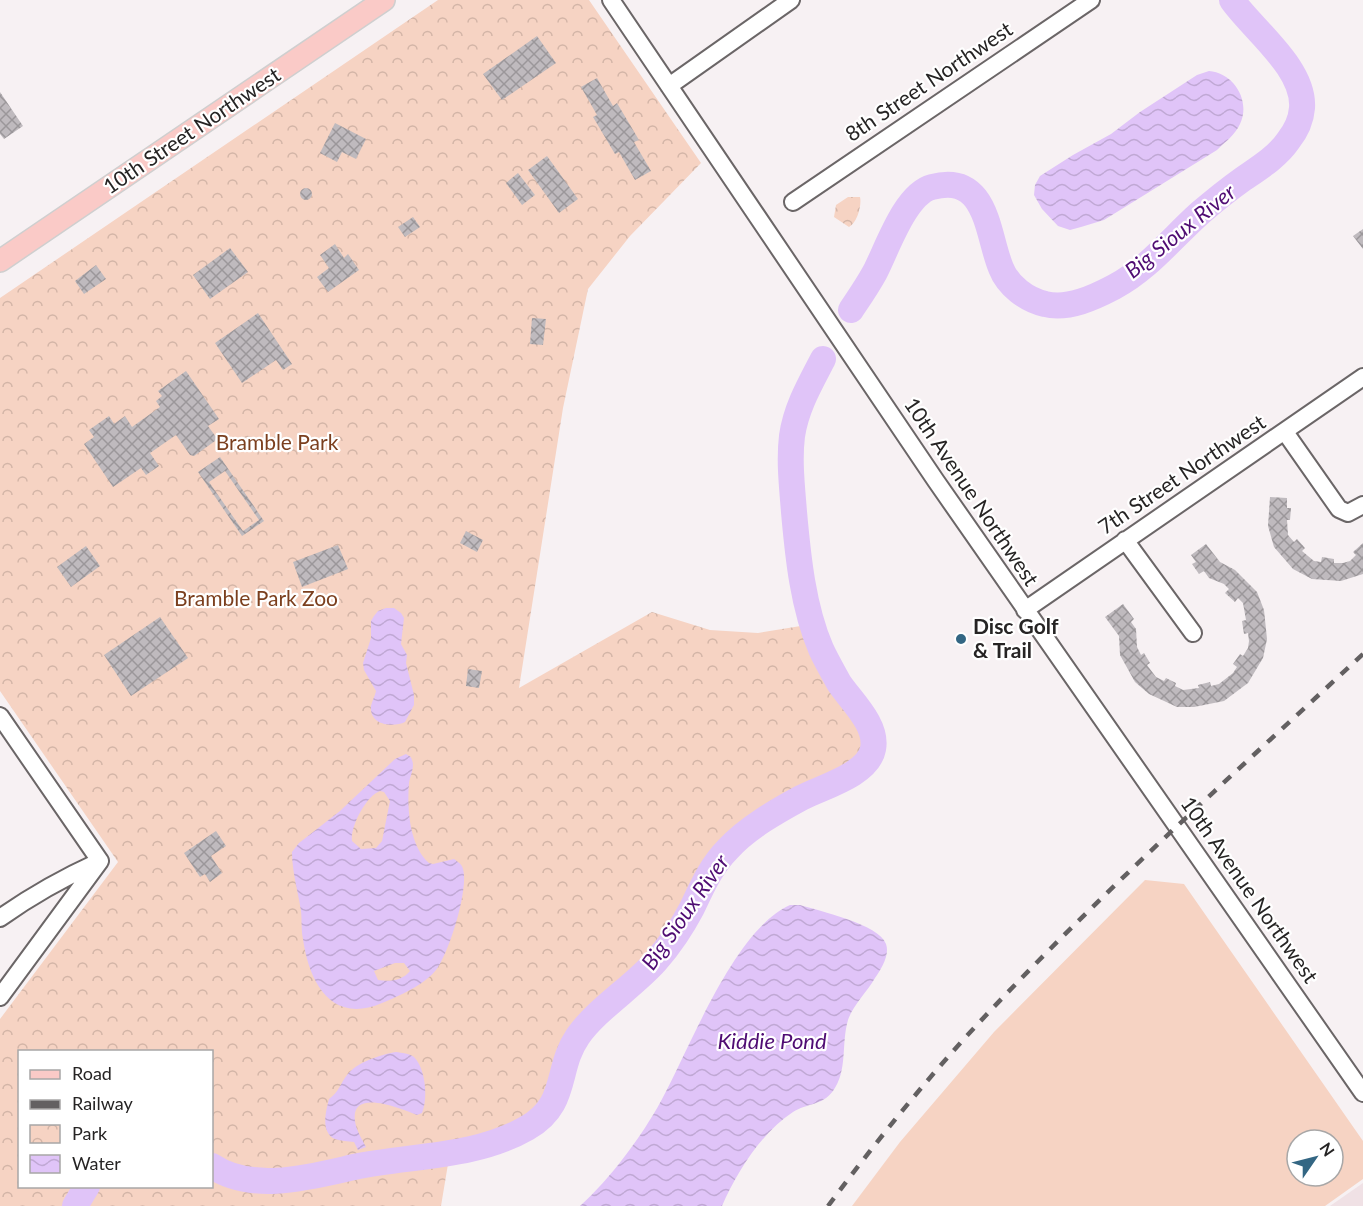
<svg xmlns="http://www.w3.org/2000/svg" width="1363" height="1206" font-family="Lato,sans-serif">
<style>
.built{fill:#f0e1e5}
.grass{fill:#f6d3c3;fill-rule:evenodd}
.park{fill:url(#park-crowns);fill-rule:evenodd}
.water{fill:url(#water-waves);fill-rule:evenodd}
.lines{fill:none;stroke-linecap:round;stroke-linejoin:round}
.river{stroke:#e0c4f8;stroke-width:26}
.building{fill:url(#building-cross-hatch);fill-rule:evenodd}
.minor-casing{stroke:#6b6667;stroke-width:20}
.major-casing{stroke:#cfcfcf;stroke-width:24}
.minor{stroke:#fff;stroke-width:16}
.major{stroke:#facac7;stroke-width:21}
.rail{stroke:#636061;stroke-width:4.5;stroke-dasharray:10 10;stroke-linecap:butt}
.poi-dot{fill:#336683;stroke:#fff;stroke-width:2}
.labels{text-anchor:middle;stroke-width:4.5;stroke-linejoin:round;paint-order:stroke}
.street-label{font-size:21px;fill:#262424;stroke:#fff}
.park-label{font-size:21px;fill:#7b3f1e;stroke:#fff}
.poi-label{font-size:21px;font-weight:bold;fill:#262424;stroke:#fff;text-anchor:start}
.water-label{font-size:22px;font-style:italic;fill:#4f0c73;stroke:#fff}
</style>
<defs>
<pattern id="park-crowns" width="20" height="18" patternUnits="userSpaceOnUse" patternTransform="scale(1.5)"><rect width="20" height="18" fill="#f6d3c3"/><path d="M2 6a3 3 0 1 1 6 0M12 15a3 3 0 1 1 6 0" fill="none" stroke="#d3b5a7"/></pattern>
<pattern id="water-waves" width="16" height="10" patternUnits="userSpaceOnUse" patternTransform="scale(1.5)"><rect width="16" height="10" fill="#e0c4f8"/><path d="M0 5q4-4 8 0t8 0" fill="none" stroke="#c0a8d4"/></pattern>
<pattern id="building-cross-hatch" width="8" height="8" patternUnits="userSpaceOnUse" patternTransform="scale(1.5)"><rect width="8" height="8" fill="#bfbabe"/><path d="M0 0l8 8M0 8l8-8" fill="none" stroke="#9b979a"/></pattern>
</defs>
<rect width="100%" height="100%" fill="#f7f1f3"/>
<path class="built" d="M1363 1183V1206H1330Z"/>
<path class="grass" d="M1145 880 1184 884 1363 1141V1179L1325 1206H852L900 1142 994 1032ZM1297 1140H1333V1176H1297Z"/>
<path class="park" d="M438 0H589L701 163 630 236 588 289 563 408 519 688 652 612 710 630 758 633 813 624C820 644 827 663 839 682 850 700 878 724 873 749 869 775 821 787 801 798 777 812 749 827 730 846 711 865 702 889 690 912 680 929 669 946 657 960 633 988 600 1007 578 1036 568 1051 566 1070 560 1087 558 1092 556 1099 553 1104 535 1135 483 1147 450 1152L441 1206H0V1019L118 862 0 691V298ZM20 1052H212V1186H20Z
M848 197H860C862 205 857 223 849 227L834 217 836 205Z"/>
<path class="water" d="M1209 71C1234 73 1251 101 1240 124 1235 135 1225 142 1217 150L1104 220 1081 227 1070 230 1058 226 1042 209 1034 195 1035 185 1040 176 1073 155 1111 134 1140 112 1197 75Z
M386 608H394L401 613 404 618 401 644 407 655 406 663 414 695V705L405 722C393 728 369 725 371 706 372 701 375 696 376 691L364 670 363 663 371 638V621L374 616 378 611Z
M406 754C409 756 411 756 412 760 415 767 410 776 409 783 407 808 409 845 429 863L433 864 454 859C458 862 462 864 463 869 469 889 449 953 436 970 424 985 399 996 382 1003 331 1025 309 982 303 939 301 930 302 920 301 911 298 891 292 872 292 852L299 843 340 811 395 759ZM380 791 384 792 390 801 382 841 376 848 361 849 352 841C350 827 366 796 380 791ZM395 963H404L410 971C402 981 389 982 378 980L374 971Z
M790 905H800C819 911 879 924 886 944 890 955 881 969 875 978 867 992 853 1005 848 1020 841 1044 848 1070 833 1091 822 1106 807 1103 793 1112 761 1133 737 1172 722 1206H580C610 1179 642 1136 661 1101 690 1048 734 930 790 905Z
M396 1052C402 1053 409 1053 414 1057 426 1069 428 1099 422 1113L417 1115C402 1109 350 1087 355 1121 356 1130 362 1139 366 1147L358 1150 354 1142C348 1141 341 1141 335 1139 320 1132 326 1111 329 1099 339 1092 340 1084 347 1075 357 1062 380 1055 396 1052Z"/>
<g class="lines">
<path class="river" d="M851 310C859 298 868 285 875 272 887 249 905 194 932 187 988 172 987 235 1001 268 1008 286 1027 300 1045 304 1068 310 1095 297 1114 287 1148 269 1172 238 1200 213 1214 201 1229 189 1243 179 1259 168 1277 157 1288 141 1296 131 1301 121 1302 108 1305 68 1253 30 1232 0
M212 1166C252 1193 310 1177 354 1167 411 1155 475 1158 527 1128 569 1104 555 1069 578 1036 597 1009 633 987 656 961 670 945 682 927 692 908 702 887 711 866 728 849 747 828 777 811 801 798 822 787 868 775 873 749 878 725 851 701 839 683 833 672 826 660 821 649 803 607 798 557 794 512 792 486 789 461 792 436 796 408 810 384 823 359
M75 1206 87 1186"/>
</g>
<path class="building" d="M537 36 556 63 502 100 483 74Z
M597 78 613 106 617 103 639 140 634 142 651 171 635 180 619 152 615 154 593 117 597 115 581 87Z
M0 92 23 126 4 139 0 134Z
M335 123 366 139 356 159 342 152 337 162 320 153Z
M547 156 578 199 559 213 528 170Z
M518 173 535 195 522 205 506 183Z
M300 194a6 6 0 1 1 12 0a6 6 0 1 1-12 0Z
M413 217 420 227 405 237 398 227Z
M1363 229V249L1353 236Z
M335 244 344 258 348 254 359 270 328 292 317 277 329 268 320 255Z
M230 248 248 272 210 299 193 275Z
M96 265 106 279 84 294 75 281Z
M258 313 292 364 283 370 276 360 242 383 215 343Z
M532 318 546 319 543 345 530 344Z
M186 371 219 419 208 426 216 437 215 441 194 456 190 455 176 435 150 453 159 466 146 475 141 468 113 487 84 444 94 437 89 430 109 416 114 424 125 416 132 427 160 407 156 401 162 396 158 391Z
M220 457 264 521 242 536 198 472ZM225 471 259 520 243 531 209 482Z
M1270 497 1287 498V508H1291L1290 520H1287L1288 535 1294 542 1297 539 1305 548 1302 551 1314 561 1321 562 1322 557 1334 559V563H1343L1350 561 1356 555 1353 552 1363 543V574L1341 581 1312 579 1293 569 1274 547 1268 526Z
M466 531 483 540 477 552 460 543Z
M1206 544 1220 562 1235 570 1257 592 1264 610 1267 639 1263 658 1248 683 1224 701 1194 707H1177L1149 694 1135 682 1120 655 1119 636 1105 617 1123 604 1134 619 1131 622 1136 629 1137 647 1141 655 1144 653 1150 663 1147 665 1156 677 1164 681 1166 678 1176 683 1175 686 1183 690 1199 688 1198 685 1210 682 1211 686 1219 684 1233 673 1237 667 1233 664 1240 654 1243 656 1248 648 1249 641 1248 633 1244 634 1242 621 1246 620 1243 603 1238 598 1235 602 1225 593 1229 589 1224 584 1209 578 1204 571 1199 574 1192 564 1196 562 1191 555Z
M338 545 348 569 302 587 293 562Z
M86 546 100 566 71 587 57 567Z
M160 617 188 658 131 696 104 655Z
M468 669 482 671 479 688 466 686Z
M216 831 226 846 211 856 222 873 210 882 205 874 200 877 184 853Z"/>
<g class="lines">
<defs>
<path id="minor" d="M611 0 936 481 1363 1093
M669 86 791 0
M793 202 1091 0
M1285 432 1339 509 1348 513 1363 505
M1125 540 1193 633
M1025 610 1363 377
M0 716 100 861
M0 918C31 896 63 878 98 862
M0 997 100 861"/>
<path id="major" d="M0 261 384 0"/>
</defs>
<use href="#minor" class="minor-casing"/>
<use href="#major" class="major-casing"/>
<use href="#minor" class="minor"/>
<use href="#major" class="major"/>
<path class="rail" d="M828 1206C878 1139 932 1072 990 1011 1108 886 1237 771 1363 654"/>
</g>
<circle class="poi-dot" cx="961" cy="639" r="6"/>
<g class="labels">
<g class="street-label">
<text transform="translate(929 82) rotate(-34)" y="7">8th Street Northwest</text>
<text transform="translate(192 131) rotate(-34)" y="7">10th Street Northwest</text>
<text transform="translate(1182 475) rotate(-34)" y="7">7th Street Northwest</text>
<text transform="translate(971 492) rotate(56)" y="7">10th Avenue Northwest</text>
<text transform="translate(1249 890) rotate(55)" y="7">10th Avenue Northwest</text>
</g>
<g class="park-label">
<text x="277" y="450">Bramble Park</text>
<text x="256" y="606">Bramble Park Zoo</text>
</g>
<g class="poi-label">
<text x="973" y="634">Disc Golf<tspan x="973" dy="24">&amp; Trail</tspan></text>
</g>
<g class="water-label">
<text transform="translate(1180 231) rotate(-39)" y="8">Big Sioux River</text>
<text transform="translate(685 912) rotate(-55)" y="8">Big Sioux River</text>
<text x="772" y="1049">Kiddie Pond</text>
</g>
</g>
<rect x="18" y="1050" width="195" height="138" fill="#ffffff" stroke="#a8a7a7" stroke-width="1.5"/>
<rect x="30" y="1070" width="30" height="9" fill="#facac7" stroke="#a8a7a7" stroke-width="1.5"/>
<text x="72" y="1080" font-size="18" fill="#262424">Road</text>
<rect x="30" y="1100" width="30" height="9" fill="#636061" stroke="#a8a7a7" stroke-width="1.5"/>
<text x="72" y="1110" font-size="18" fill="#262424">Railway</text>
<rect x="30" y="1125" width="30" height="18" fill="url(#park-crowns)" stroke="#a8a7a7" stroke-width="1.5"/>
<text x="72" y="1140" font-size="18" fill="#262424">Park</text>
<rect x="30" y="1155" width="30" height="18" fill="url(#water-waves)" stroke="#a8a7a7" stroke-width="1.5"/>
<text x="72" y="1170" font-size="18" fill="#262424">Water</text>
<g transform="translate(1315 1158) rotate(55)"><circle r="28" fill="#ffffff" stroke="#a8a7a7" stroke-width="1.5"/>
<path d="M0-4.5L10 22L0 15L-10 22Z" fill="#336683"/>
<text y="-9" font-size="16" font-weight="bold" text-anchor="middle" fill="#262424">N</text>
</g>
</svg>
